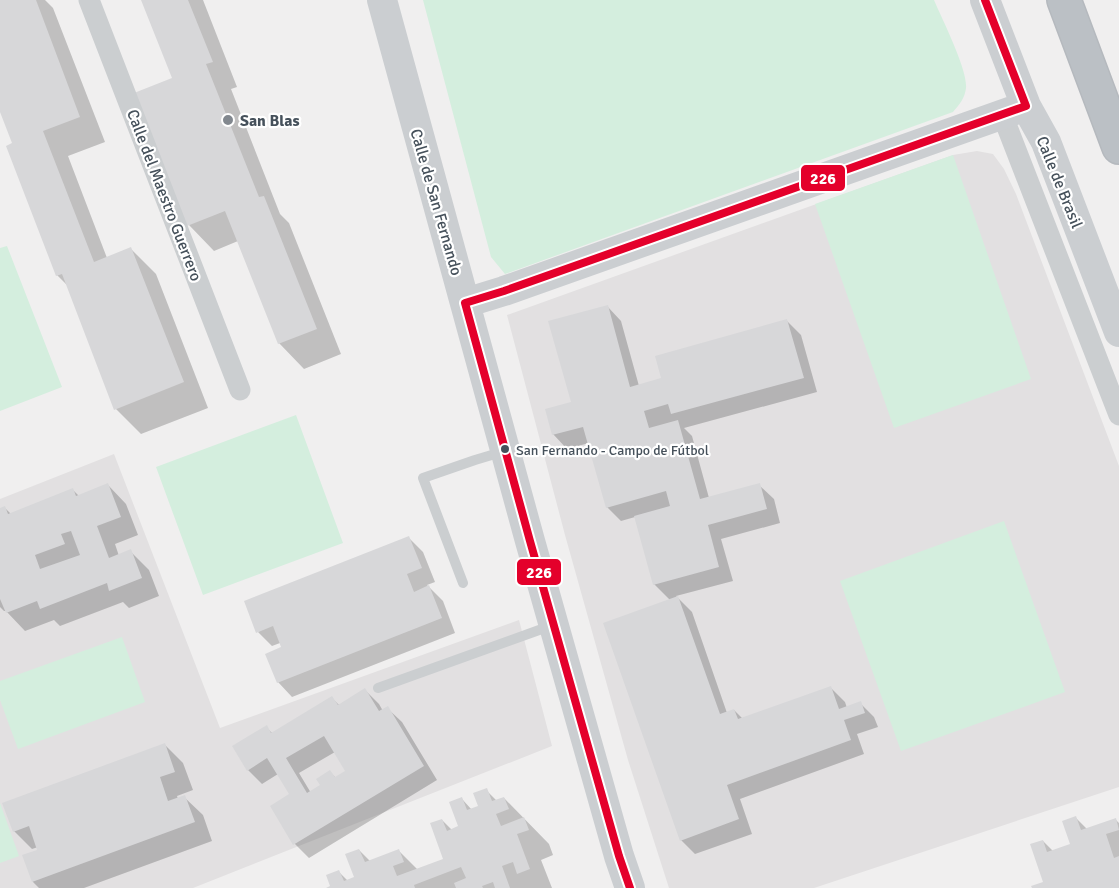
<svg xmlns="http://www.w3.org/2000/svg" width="1119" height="888" font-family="Signika,sans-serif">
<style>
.education{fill:#e2e0e1}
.green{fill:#d4eede}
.shadow{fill:#0003;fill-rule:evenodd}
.building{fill:#d7d7d9;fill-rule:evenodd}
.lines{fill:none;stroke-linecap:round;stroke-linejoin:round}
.highway-casing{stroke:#b5b9be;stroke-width:36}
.lane{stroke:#cbced0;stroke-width:10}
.street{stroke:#cbced0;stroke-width:21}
.secondary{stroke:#cbced1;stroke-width:30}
.highway{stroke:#bbc0c5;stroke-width:33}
.bus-1-casing{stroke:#fff;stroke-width:12}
.bus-1{stroke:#e4002b;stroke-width:8}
.poi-dot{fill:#82888f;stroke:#fff;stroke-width:2}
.bus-dot{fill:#46515b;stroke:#fff;stroke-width:2}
.labels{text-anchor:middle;stroke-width:4.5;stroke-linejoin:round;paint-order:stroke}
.bus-label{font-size:14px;fill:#46515b;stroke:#fff;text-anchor:start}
.poi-label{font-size:16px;font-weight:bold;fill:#46515b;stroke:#fff;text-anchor:start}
.street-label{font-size:16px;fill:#46515b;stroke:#fff}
.line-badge{stroke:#fff;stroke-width:2}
.badge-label{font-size:16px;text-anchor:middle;font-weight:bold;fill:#fff}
</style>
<rect width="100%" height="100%" fill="#f0efef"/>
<path class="education" d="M977 151 993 154 1004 169 1016 194 1119 466V787L814 888H669L628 760 565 535 507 315 953 155Z
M114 454 220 728 519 620 552 746 193 888H0V499Z"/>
<path class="green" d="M423 0H934C942 19 968 70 966 88 965 98 959 105 953 112L505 274 491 257Z
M953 155 1031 379 894 428 815 204Z
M7 246 62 387 0 411V248Z
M296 415 343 543 203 595 156 467Z
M1004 521 1065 692 901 751 840 581Z
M122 637 145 702 18 749 0 700V681Z
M0 803 19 856 0 863Z"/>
<path class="shadow" d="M0 0H45L53 8 105 142 68 156 107 258 131 249 156 274 208 408 141 434 116 409 69 287 57 275 14 144 0 107Z
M143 0H203L237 87 231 89 280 214 289 223 341 354 304 369 279 343 238 241 214 251 189 225 174 79Z
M607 306 621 321 639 386 663 379 787 321 801 335 817 392 684 428 692 436 709 498 759 485 774 499 780 523 721 539 733 581 676 596 692 612 727 713 734 710 743 719 831 688 845 702 847 708 860 703 874 717 878 727 857 734 864 754 740 799 752 834 695 854 681 840 670 600 654 584 635 517 621 521 607 507 589 443 567 449 553 434 572 403Z
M108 485 126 504 138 535 115 544 119 556 130 551 149 570 159 596 129 608 123 602 60 626 54 620 25 631 6 611H4L0 607V510L5 508 11 514 73 490 79 496Z
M409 538 423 552 435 582 427 585 443 601 455 633 292 697 278 682 283 648 280 643 272 646 258 632Z
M365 690 379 704 383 711 387 708 402 722 437 780 309 858 295 844 272 806 291 795 278 774 262 784 248 770 266 727 273 734 332 698 339 705ZM335 752 347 771 336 778 330 772 322 786 311 793 299 773Z
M165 745 183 763 193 790 177 796 178 799 184 797 203 815 212 841 84 888H39L33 882 24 856 39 850 38 847 32 849 14 831Z
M486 790 497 801 504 798 549 844 553 855 541 860 552 888H330L339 872 348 881 356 878 359 850 370 861 399 851 418 870 445 860 442 820 452 830 460 827 462 799 472 810 480 807Z
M1076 818 1087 829 1116 820 1119 823V888H1033L1045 883 1043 841 1053 851 1072 845Z"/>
<path class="building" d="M0 0H36L80 117 43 131 94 262 131 247 184 382 114 410 62 274 56 276 6 146 12 143 0 112Z
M141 0H188L213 62 206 64 259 197 264 196 317 329 278 344 225 211 187 226 134 93 172 78Z
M608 305 630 387 661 378 655 356 787 319 804 378 671 414 668 404 644 411 649 428 678 420 700 499 760 483 767 509 708 525 719 567 653 585 634 516 670 506 666 491 606 508 583 427 552 435 545 409 571 402 548 321Z
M108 483 121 517 97 526 109 558 131 549 142 578 109 591 107 583 40 609 37 601 6 613 0 599V508L5 506 8 514 73 488 76 496ZM71 531 80 555 40 569 35 555 65 544 61 534Z
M409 536 422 568 407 574 414 592 429 585 442 618 277 683 265 654 281 647 273 626 256 633 244 601Z
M678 596 720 714 734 709 738 719 831 686 839 709 861 701 865 713 844 720 851 740 727 785 739 819 680 841 603 623Z
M365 688 379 711 388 706 424 766 293 845 270 806 289 794 267 758 247 771 232 746 267 725 271 733 332 696 338 705ZM324 736 345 771 335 777 330 770 316 779 320 785 307 793 286 758Z
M165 743 175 772 160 777 168 801 185 795 195 822 32 882 22 855 37 850 29 826 13 832 2 803Z
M487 788 492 801 504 797 509 809 496 814 501 826 524 817 529 830 517 834 530 869 517 874 513 862 502 866 510 888H495L493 882 482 886 483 888H456L454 883 466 878 461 867 414 885 415 888H326L330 886 326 875 339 870 344 881 354 877 345 854 359 849 365 862 399 849 404 862 393 866 397 876 443 859 430 823 442 819 447 831 458 826 449 802 462 797 467 810 478 806 473 793Z
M1076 816 1081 830 1116 818 1119 830 1106 834 1114 858 1119 856V888H1032L1031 886 1043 882 1030 844 1043 840 1047 852 1070 844 1062 821Z"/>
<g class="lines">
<defs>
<path id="highway" d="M1064 0 1119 147"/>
</defs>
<use href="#highway" class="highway-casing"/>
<path class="lane" d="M463 583 423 478 475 460 505 451
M378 688 553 625"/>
<path class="street" d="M89 0 240 390
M1002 114 1119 415"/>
<path class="secondary" d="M382 0 530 541 619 856 630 888
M985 0 1026 106 1046 142 1119 332
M465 303 504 291 1026 106"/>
<use href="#highway" class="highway"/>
<defs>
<path id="bus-1" d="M630 888 619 856 530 541 465 303 504 291 1026 106 985 0"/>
</defs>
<use href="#bus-1" class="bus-1-casing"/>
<use href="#bus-1" class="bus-1"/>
</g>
<circle class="poi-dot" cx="228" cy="120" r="6"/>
<circle class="bus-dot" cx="505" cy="449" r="5"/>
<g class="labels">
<g class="bus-label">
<text x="516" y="455">San Fernando - Campo de Fútbol</text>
</g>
<g class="poi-label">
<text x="240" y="126">San Blas</text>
</g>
<g class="street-label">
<text transform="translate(1060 182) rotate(68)" y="6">Calle de Brasil</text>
<text transform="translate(165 195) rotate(69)" y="6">Calle del Maestro Guerrero</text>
<text transform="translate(437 202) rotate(74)" y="6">Calle de San Fernando</text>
</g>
</g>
<g class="line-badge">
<rect x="800" y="164" width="46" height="28" rx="6" fill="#e4002b"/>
<rect x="516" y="558" width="46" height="28" rx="6" fill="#e4002b"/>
</g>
<g class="badge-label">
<text x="823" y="184">226</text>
<text x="539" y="578">226</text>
</g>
</svg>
